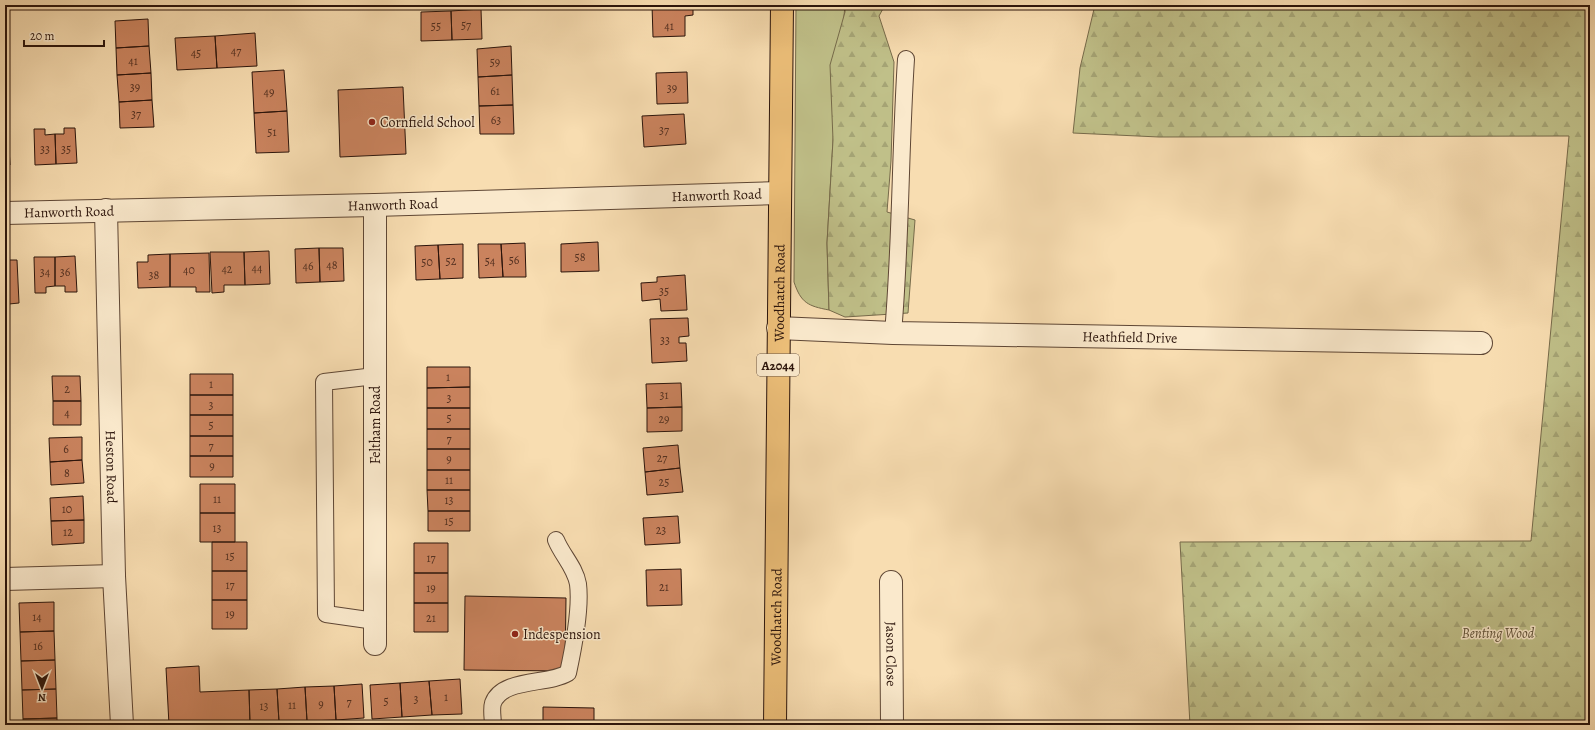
<svg xmlns="http://www.w3.org/2000/svg" width="1595" height="730" font-family="Alegreya,serif">
<style>
.green{fill:#c0c089;stroke:#766a4a}
.forest{fill:url(#forest-firs);stroke:#766a4a}
.building{fill:#ca835e;stroke:#2b140b}
.lines{fill:none;stroke-linecap:round;stroke-linejoin:round}
.lane-casing{stroke:#5e4634;stroke-width:18}
.street-casing{stroke:#5e4634;stroke-width:24}
.primary-casing{stroke:#2b140b;stroke-width:24}
.lane{stroke:#fae9cc;stroke-width:16}
.street{stroke:#fae9cc;stroke-width:22}
.primary{stroke:#ecbe78;stroke-width:22}
.poi-dot{fill:#8f2418;stroke:#fae9cc;stroke-width:1.5}
.labels{text-anchor:middle;stroke-width:3;stroke-linejoin:round;paint-order:stroke}
.number-label{font-size:12px;fill:#533020}
.shield{fill:#fae9cc;stroke:#695445;stroke-width:1}
.shield-label{font-size:13px;font-weight:bold;fill:#2b140b}
.poi-label{font-size:14px;fill:#2b140b;stroke:#fae9cc;text-anchor:start}
.street-label{font-size:14px;fill:#2b140b;stroke:#fae9cc}
.park-label{font-size:14px;font-style:italic;fill:#5f5037;stroke:#fae9cc}
</style>
<defs>
<pattern id="forest-firs" width="22" height="20" patternUnits="userSpaceOnUse"><rect width="22" height="20" fill="#c0c089"/><path d="M5 1l3.5 6h-7zM16 11l3.5 6h-7z" fill="#a5a475"/></pattern>
</defs>
<rect width="100%" height="100%" fill="#f8ddb1"/>
<filter id="stains"><feTurbulence type="fractalNoise" baseFrequency=".005" numOctaves="4"/><feColorMatrix values="0 0 0 0 .2 0 0 0 0 .09 0 0 0 0 .02 0 0 0 .5 -.17"/></filter>
<radialGradient id="worn" r=".72"><stop offset=".6" stop-color="#630" stop-opacity="0"/><stop offset="1" stop-color="#630" stop-opacity=".3"/></radialGradient>
<path class="green" d="M796 5H845L833 140 827 243 829 310C808 306 801 303 794 282Z"/>
<path class="forest" d="M845 5H885L879 16 894 62 891 161 887 212 915 220 908 313 845 317 829 310 827 243 833 140 830 65 845 12Z
M1095 5H1590V725H1190L1180 542 1531 541 1569 136 1159 137 1073 133 1080 68Z"/>
<path class="building" d="M652 5H693V15L685 16V36L653 37Z
M481 9 482 39 452 40 451 11Z
M451 11 452 40 421 41V12Z
M148 19 149 46 116 48 115 21Z
M255 33 257 66 217 68 215 36Z
M215 36 217 68 177 70 175 38Z
M149 46 151 73 117 75 116 48Z
M511 46 512 75 478 77 477 49Z
M284 70 287 111 254 113 252 72Z
M687 72 688 103 657 104 656 73Z
M151 73 152 100 119 102 117 75Z
M512 75 513 105 479 106 478 77Z
M403 87 406 154 340 157 338 90Z
M152 100 154 127 120 128 119 102Z
M513 105 514 134H480L479 106Z
M287 111 289 152 256 153 254 113Z
M684 114 686 144 644 147 642 116Z
M64 128H75L77 163 56 164 55 134H64Z
M34 129H45V135L55 134 56 164 35 165Z
M5 130H8L10 165 5 166Z
M598 242 599 271 561 272V244Z
M525 243 526 277H503L501 244Z
M463 244V278L440 279 438 245Z
M478 244H501L503 277 479 278Z
M438 245 440 279 416 280 415 246Z
M319 248 320 282 296 283 295 249Z
M319 248H343L344 281 320 282Z
M269 251 270 284 245 285 244 252Z
M210 252H244L245 285H224V292L212 293Z
M209 253 210 292H196V287H170V254Z
M170 254V287L138 288 137 262H148V255Z
M75 256 77 292H65V286H55V257Z
M34 257H55V286L46 287V293H35Z
M5 260H17L19 303 9 304 8 301 5 302Z
M685 275 687 310 661 311 660 299 642 301 641 283 657 282V277Z
M688 318 689 336 679 337V343H686L687 361 652 363 650 319Z
M427 367H470V387L427 388Z
M190 374H233V395H190Z
M52 376H80L81 401H53Z
M681 383 682 407 647 408 646 384Z
M470 387V408H427V388Z
M190 395H233V415H190Z
M53 401H81V425H53Z
M682 407V431L647 432V408Z
M427 408H470V429H427Z
M190 415H233V436H190Z
M427 429H470V449H427Z
M190 436H233V456H190Z
M82 437V460L50 462 49 438Z
M678 445 680 468 645 472 643 448Z
M427 449H470V470H427Z
M190 456H233V477H190Z
M82 460 84 483 51 485 50 462Z
M680 468 683 492 647 495 645 472Z
M427 470H470V490H427Z
M200 484H235V513H200Z
M427 490H470V511H428Z
M83 496 84 520 51 521 50 498Z
M428 511H470V531H428Z
M200 513H235V542H200Z
M678 516 680 543 645 545 643 518Z
M84 520V543L52 545 51 521Z
M212 542H247V571H212Z
M414 543H448V573H414Z
M681 569 682 605 647 606 646 570Z
M212 571H247V600H212Z
M414 573H448V603H414Z
M465 596 566 598 565 671 464 670Z
M212 600H247V629H212Z
M54 602V631L20 632 19 603Z
M414 603H448V632H414Z
M54 631 55 660 21 661 20 632Z
M55 660 56 689 22 690 21 661Z
M199 666 200 692 249 690 250 724 169 725 166 668Z
M460 679 462 714 432 715 429 681Z
M429 681 432 715 402 717 400 683Z
M400 683 402 717 372 719 370 685Z
M362 684 364 718 336 720 334 686Z
M334 686 336 720 307 721 305 687Z
M305 687 307 721 279 722 277 689Z
M56 689 57 718 23 719 22 690Z
M277 689 279 722 250 724 249 690Z
M543 707 594 708V725H543Z
M57 718V725H23V719Z"/>
<g class="lines">
<defs>
<path id="lane" d="M893 333C901 242 900 151 906 59
M375 376 324 382 326 614 375 621
M493 725C493 719 491 709 493 703 502 678 548 685 568 673 573 650 581 608 578 584 575 567 562 555 556 540"/>
<g id="street">
<path d="M375 205V644"/>
<path id="s1" d="M106 210 114 576 122 725"/>
<path id="s2" d="M5 213 375 205 780 193"/>
<path id="s3" d="M778 328 893 333 1481 343"/>
<path d="M5 579 114 576"/>
<path id="s4" d="M891 582 892 725"/>
</g>
<g id="primary">
<path id="s5" d="M775 725 782 5"/>
</g>
</defs>
<use href="#lane" class="lane-casing"/>
<use href="#street" class="street-casing"/>
<use href="#primary" class="primary-casing"/>
<use href="#lane" class="lane"/>
<use href="#street" class="street"/>
<use href="#primary" class="primary"/>
</g>
<g class="poi-dot">
<circle cx="372" cy="122" r="4"/>
<circle cx="515" cy="634" r="4"/>
</g>
<g class="labels">
<g class="number-label">
<text x="466" y="29">57</text>
<text x="436" y="30">55</text>
<text x="669" y="30">41</text>
<text x="236" y="55">47</text>
<text x="196" y="57">45</text>
<text x="133" y="65">41</text>
<text x="495" y="66">59</text>
<text x="135" y="91">39</text>
<text x="672" y="92">39</text>
<text x="495" y="95">61</text>
<text x="269" y="96">49</text>
<text x="136" y="118">37</text>
<text x="496" y="124">63</text>
<text x="664" y="134">37</text>
<text x="272" y="136">51</text>
<text x="45" y="153">33</text>
<text x="66" y="153">35</text>
<text x="580" y="261">58</text>
<text x="514" y="264">56</text>
<text x="451" y="265">52</text>
<text x="490" y="265">54</text>
<text x="427" y="266">50</text>
<text x="332" y="269">48</text>
<text x="308" y="270">46</text>
<text x="257" y="272">44</text>
<text x="227" y="273">42</text>
<text x="189" y="274">40</text>
<text x="45" y="276">34</text>
<text x="65" y="276">36</text>
<text x="154" y="279">38</text>
<text x="664" y="295">35</text>
<text x="665" y="344">33</text>
<text x="448" y="381">1</text>
<text x="211" y="388">1</text>
<text x="67" y="393">2</text>
<text x="664" y="399">31</text>
<text x="449" y="402">3</text>
<text x="211" y="409">3</text>
<text x="67" y="417">4</text>
<text x="449" y="422">5</text>
<text x="664" y="423">29</text>
<text x="211" y="429">5</text>
<text x="449" y="443">7</text>
<text x="211" y="450">7</text>
<text x="66" y="453">6</text>
<text x="662" y="462">27</text>
<text x="449" y="463">9</text>
<text x="212" y="470">9</text>
<text x="67" y="477">8</text>
<text x="449" y="484">11</text>
<text x="664" y="486">25</text>
<text x="217" y="503">11</text>
<text x="449" y="504">13</text>
<text x="67" y="513">10</text>
<text x="449" y="525">15</text>
<text x="217" y="532">13</text>
<text x="661" y="534">23</text>
<text x="68" y="536">12</text>
<text x="230" y="560">15</text>
<text x="431" y="562">17</text>
<text x="230" y="589">17</text>
<text x="664" y="591">21</text>
<text x="431" y="592">19</text>
<text x="230" y="618">19</text>
<text x="37" y="621">14</text>
<text x="431" y="622">21</text>
<text x="38" y="650">16</text>
<text x="446" y="701">1</text>
<text x="416" y="703">3</text>
<text x="386" y="705">5</text>
<text x="349" y="706">7</text>
<text x="321" y="708">9</text>
<text x="292" y="709">11</text>
<text x="264" y="710">13</text>
</g>
<rect class="shield" x="757" y="354" width="42" height="22" rx="3"/>
<g class="shield-label">
<text x="778" y="370">A2044</text>
</g>
<g class="poi-label">
<text x="380" y="127">Cornfield School</text>
<text x="523" y="639">Indespension</text>
</g>
<g class="street-label">
<text dy="5" stroke="none"><textPath href="#s2" startOffset="712">Hanworth Road</textPath></text>
<text dy="5" stroke="none"><textPath href="#s2" startOffset="388">Hanworth Road</textPath></text>
<text dy="5" stroke="none"><textPath href="#s2" startOffset="64">Hanworth Road</textPath></text>
<text dy="5" stroke="none"><textPath href="#s5" startOffset="432">Woodhatch Road</textPath></text>
<text dy="5" stroke="none"><textPath href="#s3" startOffset="352">Heathfield Drive</textPath></text>
<text transform="translate(375 425) rotate(-90)" y="5">Feltham Road</text>
<text dy="5" stroke="none"><textPath href="#s1" startOffset="257">Heston Road</textPath></text>
<text dy="5" stroke="none"><textPath href="#s5" startOffset="108">Woodhatch Road</textPath></text>
<text dy="5" stroke="none"><textPath href="#s4" startOffset="72">Jason Close</textPath></text>
</g>
<g class="park-label">
<text x="1498" y="638">Benting Wood</text>
</g>
</g>
<rect width="1595" height="730" fill="none" stroke="#f8ddb1" stroke-width="20"/>
<rect x="6" y="6" width="1583" height="718" fill="none" stroke="#2b140b" stroke-width="2"/>
<rect x="10" y="10" width="1575" height="710" fill="none" stroke="#2b140b"/>
<g transform="translate(42 688) rotate(180)" stroke="#fae9cc" stroke-width="3" paint-order="stroke">
<path d="M0-3L7 15L0 10L-7 15Z" fill="#2b140b"/>
<text y="-6" font-size="11" font-weight="bold" text-anchor="middle" fill="#2b140b">N</text>
</g>
<path d="M24 40v6h80v-6" fill="none" stroke="#2b140b" stroke-width="2"/>
<text x="30" y="40" font-size="12" fill="#2b140b" stroke="#fae9cc" stroke-width="3" paint-order="stroke">20 m</text>
<rect width="100%" height="100%" filter="url(#stains)"/>
<rect width="100%" height="100%" fill="url(#worn)"/>
</svg>
